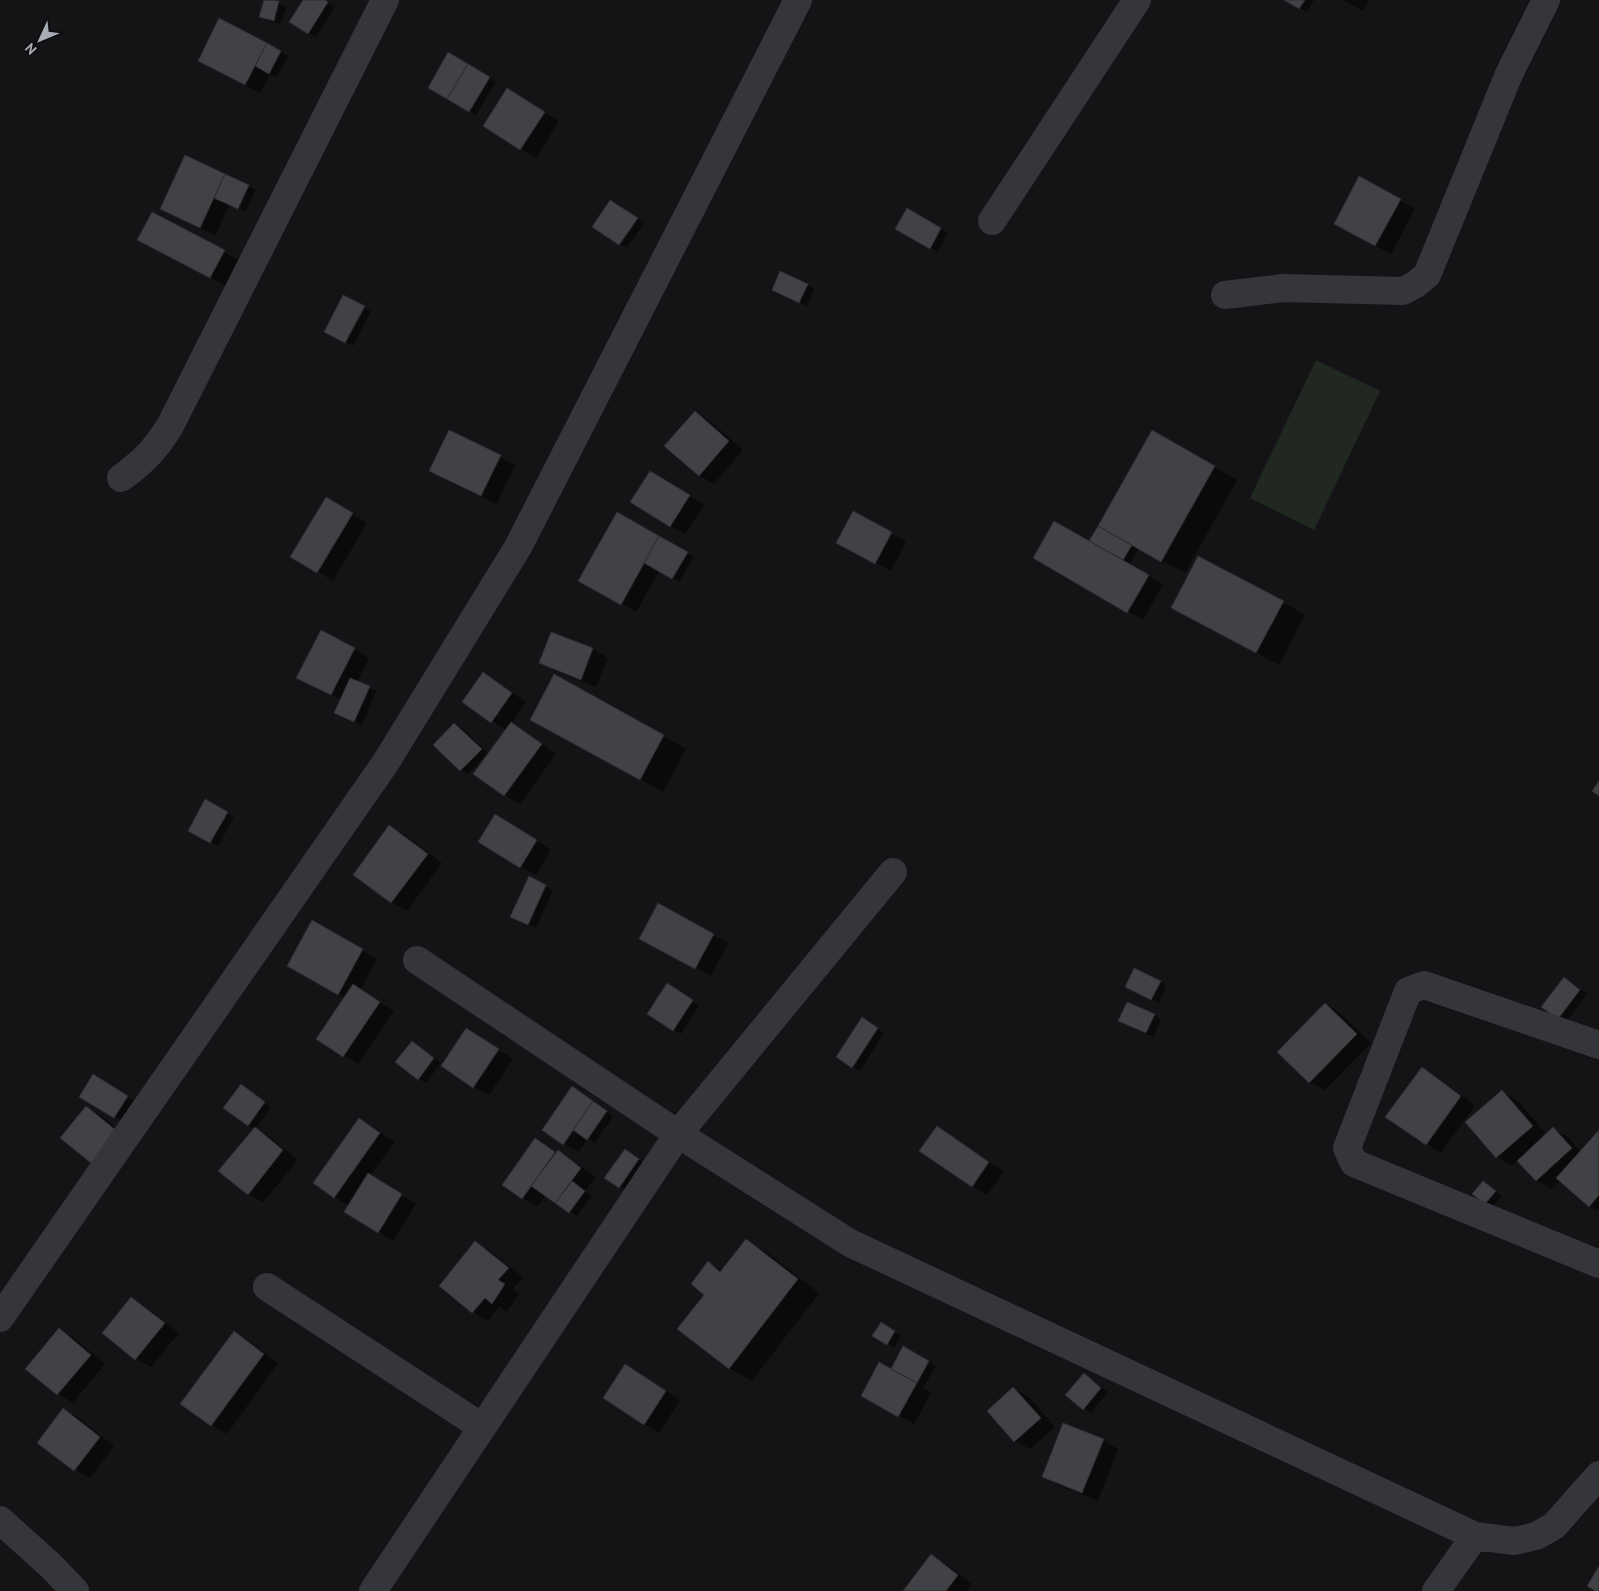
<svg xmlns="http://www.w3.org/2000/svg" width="1599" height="1591" font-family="'PT Sans',sans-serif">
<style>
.garden{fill:#212821}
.shadow{fill:#0007}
.building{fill:#414246;stroke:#2e2e32}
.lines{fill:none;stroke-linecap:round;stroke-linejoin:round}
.minor{stroke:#35363b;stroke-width:28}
</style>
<rect width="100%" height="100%" fill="#141416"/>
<path class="garden" d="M1316 360 1380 391 1314 530 1250 498Z"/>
<path class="shadow" d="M266 0 279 3 286 7 281 24 268 21 261 17Z
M304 0H323L335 7 316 37 291 22Z
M1286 0H1314L1307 12Z
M1343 0H1369L1363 11Z
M220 20 288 56 277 77 270 74 260 93 214 69Z
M448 54 496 82 476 115 429 87Z
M523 98 559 121 536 158 485 125Z
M185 156 256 190 245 212 230 204 215 236 161 208Z
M1400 200 1415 209 1391 254 1350 232Z
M618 205 644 223 627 248 593 227Z
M907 210 948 233 937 252 897 229Z
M152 214 239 260 226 286 154 248Z
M807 285 814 289 807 306 780 294Z
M344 296 371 311 353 346 332 335Z
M695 412 710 421 743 450 714 484 699 475Z
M449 431 515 465 497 504 445 479Z
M1152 432 1237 480 1185 573 1139 548 1129 565 1163 584 1143 620 1034 558 1090 543Z
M666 481 704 505 685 534 670 526Z
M326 499 367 523 333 581 292 556Z
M891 533 906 542 891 571 853 551Z
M659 537 694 557 679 582 659 571 636 612 580 580Z
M1283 602 1305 615 1279 665 1195 620Z
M551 633 593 649 608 658 596 687 556 671 541 663Z
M354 649 369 658 357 682 376 691 362 725 343 717 341 700 313 686Z
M483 674 526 702 512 723 526 732 556 754 520 804 505 795 475 773 488 755 487 754 468 774 461 770 454 724 462 728 489 754 506 730 464 702Z
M555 676 686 749 663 792 554 732Z
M206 801 234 817 218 846 190 830Z
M510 824 551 850 536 875 521 867Z
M390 827 405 835 442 863 407 911 392 902 355 875Z
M529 878 553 890 536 928 518 920Z
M312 922 377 959 360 990 394 1011 358 1064 344 1056 345 998 288 966Z
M713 935 728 943 711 976 655 947Z
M1564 978 1587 994 1566 1022 1543 1006Z
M1160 982 1167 986 1159 1003 1134 991Z
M675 989 699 1006 681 1034 649 1014Z
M1326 1004 1340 1013 1371 1043 1325 1090 1310 1082Z
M1154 1015 1161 1019 1154 1037 1120 1021Z
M869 1023 884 1033 860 1071 853 1067Z
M467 1029 513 1059 489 1095 474 1087Z
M412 1042 441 1063 426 1083 419 1079Z
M1422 1069 1437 1077 1475 1105 1441 1153 1426 1144Z
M94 1076 135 1101 122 1121 81 1096Z
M572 1088 587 1096 613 1116 595 1143 588 1139 578 1152 564 1144Z
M248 1090 271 1107 255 1129 270 1137 298 1160 263 1202 248 1194 255 1129 248 1125Z
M1502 1091 1517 1100 1547 1135 1553 1129 1568 1137 1581 1152 1599 1132V1211L1589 1206 1561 1180 1551 1189 1536 1180 1518 1160 1512 1166 1497 1157 1467 1122Z
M86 1107 101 1116 132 1140 107 1171Z
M359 1119 395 1142 370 1176 416 1204 393 1241 378 1232 350 1206 334 1197Z
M937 1128 1004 1171 987 1195 972 1186Z
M535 1140 557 1153 558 1152 573 1161 596 1177 585 1191 592 1196 577 1216 546 1195 537 1207 523 1198Z
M632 1155 646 1164 627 1191 606 1177Z
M1490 1187 1502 1196 1493 1207 1486 1203Z
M746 1241 769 1254 819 1293 752 1381 729 1368 705 1295 708 1262 723 1271Z
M475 1243 490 1251 523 1277 513 1289 519 1294 507 1312 499 1307 488 1321 473 1312 440 1286Z
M132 1298 146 1307 179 1333 151 1367 136 1359Z
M881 1324 901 1336 894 1348 874 1335Z
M59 1330 74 1338 105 1364 73 1403 58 1394 27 1369Z
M234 1333 249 1341 278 1363 227 1434 212 1425 182 1404Z
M903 1348 936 1366 923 1388 931 1393 914 1424 863 1395 897 1374Z
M626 1365 680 1400 659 1433 644 1424Z
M1084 1375 1108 1392 1091 1413 1067 1395Z
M1014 1389 1029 1397 1055 1427 1030 1449 1015 1441Z
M64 1410 79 1418 114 1446 90 1478 75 1470 39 1442Z
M1103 1440 1118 1449 1098 1501 1058 1485 1043 1477Z
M931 1556 946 1564 972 1584 967 1591H904Z"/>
<path class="building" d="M264 0 279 1 274 21 259 17Z
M303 0H325L328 2 308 34 289 22Z
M1284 0H1305L1299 9Z
M219 18 267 43 245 85 198 61Z
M267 43 281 51 269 74 255 66Z
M448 52 468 64 447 99 428 88Z
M468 64 490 77 469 112 447 99Z
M507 88 545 112 520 150 483 126Z
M185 155 225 174 200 228 160 209Z
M225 174 249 185 238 209 214 198Z
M1359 176 1401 199 1375 246 1334 224Z
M610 200 638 218 619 245 592 227Z
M907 208 941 228 930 249 895 229Z
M152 212 225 250 210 278 137 240Z
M780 271 808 284 799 303 772 290Z
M343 295 365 306 345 343 324 332Z
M695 411 729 441 699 476 664 446Z
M449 430 501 455 481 496 429 471Z
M1152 430 1215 466 1161 562 1098 526Z
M650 471 690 495 670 527 630 502Z
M326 497 353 513 317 573 290 557Z
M853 511 892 532 875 564 836 543Z
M617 512 659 536 621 605 578 581Z
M1054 521 1149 575 1127 613 1033 558Z
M1098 526 1132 545 1123 560 1089 541Z
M659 536 688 552 672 579 644 563Z
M1198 556 1284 601 1256 653 1171 608Z
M321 630 355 648 331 695 296 678Z
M551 632 593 648 581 680 539 663Z
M483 672 512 693 491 723 462 702Z
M554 674 664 735 640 780 530 720Z
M350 678 370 686 354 722 334 713Z
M511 722 542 744 504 796 473 774Z
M454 723 482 749 460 771 433 745Z
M1599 781V796L1592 791Z
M205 799 228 812 210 843 188 831Z
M495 814 537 840 520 868 478 842Z
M389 825 428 854 391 903 353 875Z
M529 876 546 885 528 925 510 917Z
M658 903 714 934 695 969 639 939Z
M312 920 363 949 338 995 287 966Z
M1134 968 1161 981 1151 1000 1125 987Z
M1564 977 1580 990 1558 1019 1541 1007Z
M667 983 693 1000 673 1031 647 1014Z
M353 984 380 1002 343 1057 316 1039Z
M1127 1002 1155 1014 1146 1033 1118 1021Z
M1325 1003 1357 1034 1309 1083 1277 1052Z
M862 1017 878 1028 852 1068 836 1057Z
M466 1028 499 1049 473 1088 441 1066Z
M412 1041 434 1058 418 1080 395 1062Z
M1422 1067 1461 1096 1426 1145 1385 1117Z
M93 1074 128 1096 114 1118 79 1097Z
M241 1084 265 1102 248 1126 223 1108Z
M572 1086 593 1101 563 1145 542 1130Z
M1502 1090 1533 1126 1496 1158 1465 1122Z
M593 1101 607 1111 587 1140 573 1130Z
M86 1106 117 1131 91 1163 60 1138Z
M359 1118 380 1133 334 1198 313 1183Z
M937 1126 989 1162 972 1187 919 1151Z
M255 1127 283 1150 248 1195 218 1171Z
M1553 1127 1572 1148 1536 1181 1517 1161Z
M1599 1130V1195L1589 1207 1556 1178Z
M535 1138 555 1152 522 1199 502 1185Z
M625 1149 639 1159 619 1188 604 1178Z
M558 1150 581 1168 555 1203 531 1186Z
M368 1173 402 1194 378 1233 344 1212Z
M572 1181 585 1191 569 1213 555 1203Z
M1483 1181 1496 1191 1485 1204 1472 1194Z
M746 1239 798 1279 729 1369 677 1329 704 1295 691 1284 708 1261 720 1272Z
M475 1241 509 1268 498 1280 505 1284 492 1304 485 1298 472 1313 439 1286Z
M131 1297 165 1323 135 1360 102 1333Z
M881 1322 895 1331 887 1345 872 1336Z
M59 1328 91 1355 57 1395 25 1369Z
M234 1331 264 1354 211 1426 180 1404Z
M903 1346 929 1361 917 1383 891 1369Z
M879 1362 917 1383 898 1417 861 1396Z
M625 1364 666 1391 644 1425 603 1398Z
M1084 1373 1101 1388 1083 1410 1065 1395Z
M1013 1387 1041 1418 1014 1442 987 1411Z
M63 1408 100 1437 74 1471 37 1443Z
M1063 1423 1104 1439 1082 1493 1042 1477Z
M931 1554 958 1575 946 1591H903Z
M1599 1566V1591H1595L1587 1586Z"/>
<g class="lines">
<path class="minor" d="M992 221 1137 0
M1225 295 1283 288 1403 291 1416 284 1427 275 1509 74 1546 0
M121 478C143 462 155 450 170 426L385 0
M417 960 678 1134 850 1243 1475 1536 1515 1541 1536 1536 1554 1526 1599 1475
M1599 1045 1424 985 1408 991 1347 1148 1354 1163 1599 1264
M267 1287 482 1427
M0 1318 386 762 518 547 798 0
M0 1520 51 1566 75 1591
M373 1591 678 1134 893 872
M1436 1591 1475 1536"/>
</g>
<g transform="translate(40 40) rotate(226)" stroke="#0f0f11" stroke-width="4" paint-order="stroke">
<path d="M0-4L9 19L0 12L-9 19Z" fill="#a7acb5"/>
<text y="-8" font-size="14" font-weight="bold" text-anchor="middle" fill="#a7acb5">N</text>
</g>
</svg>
